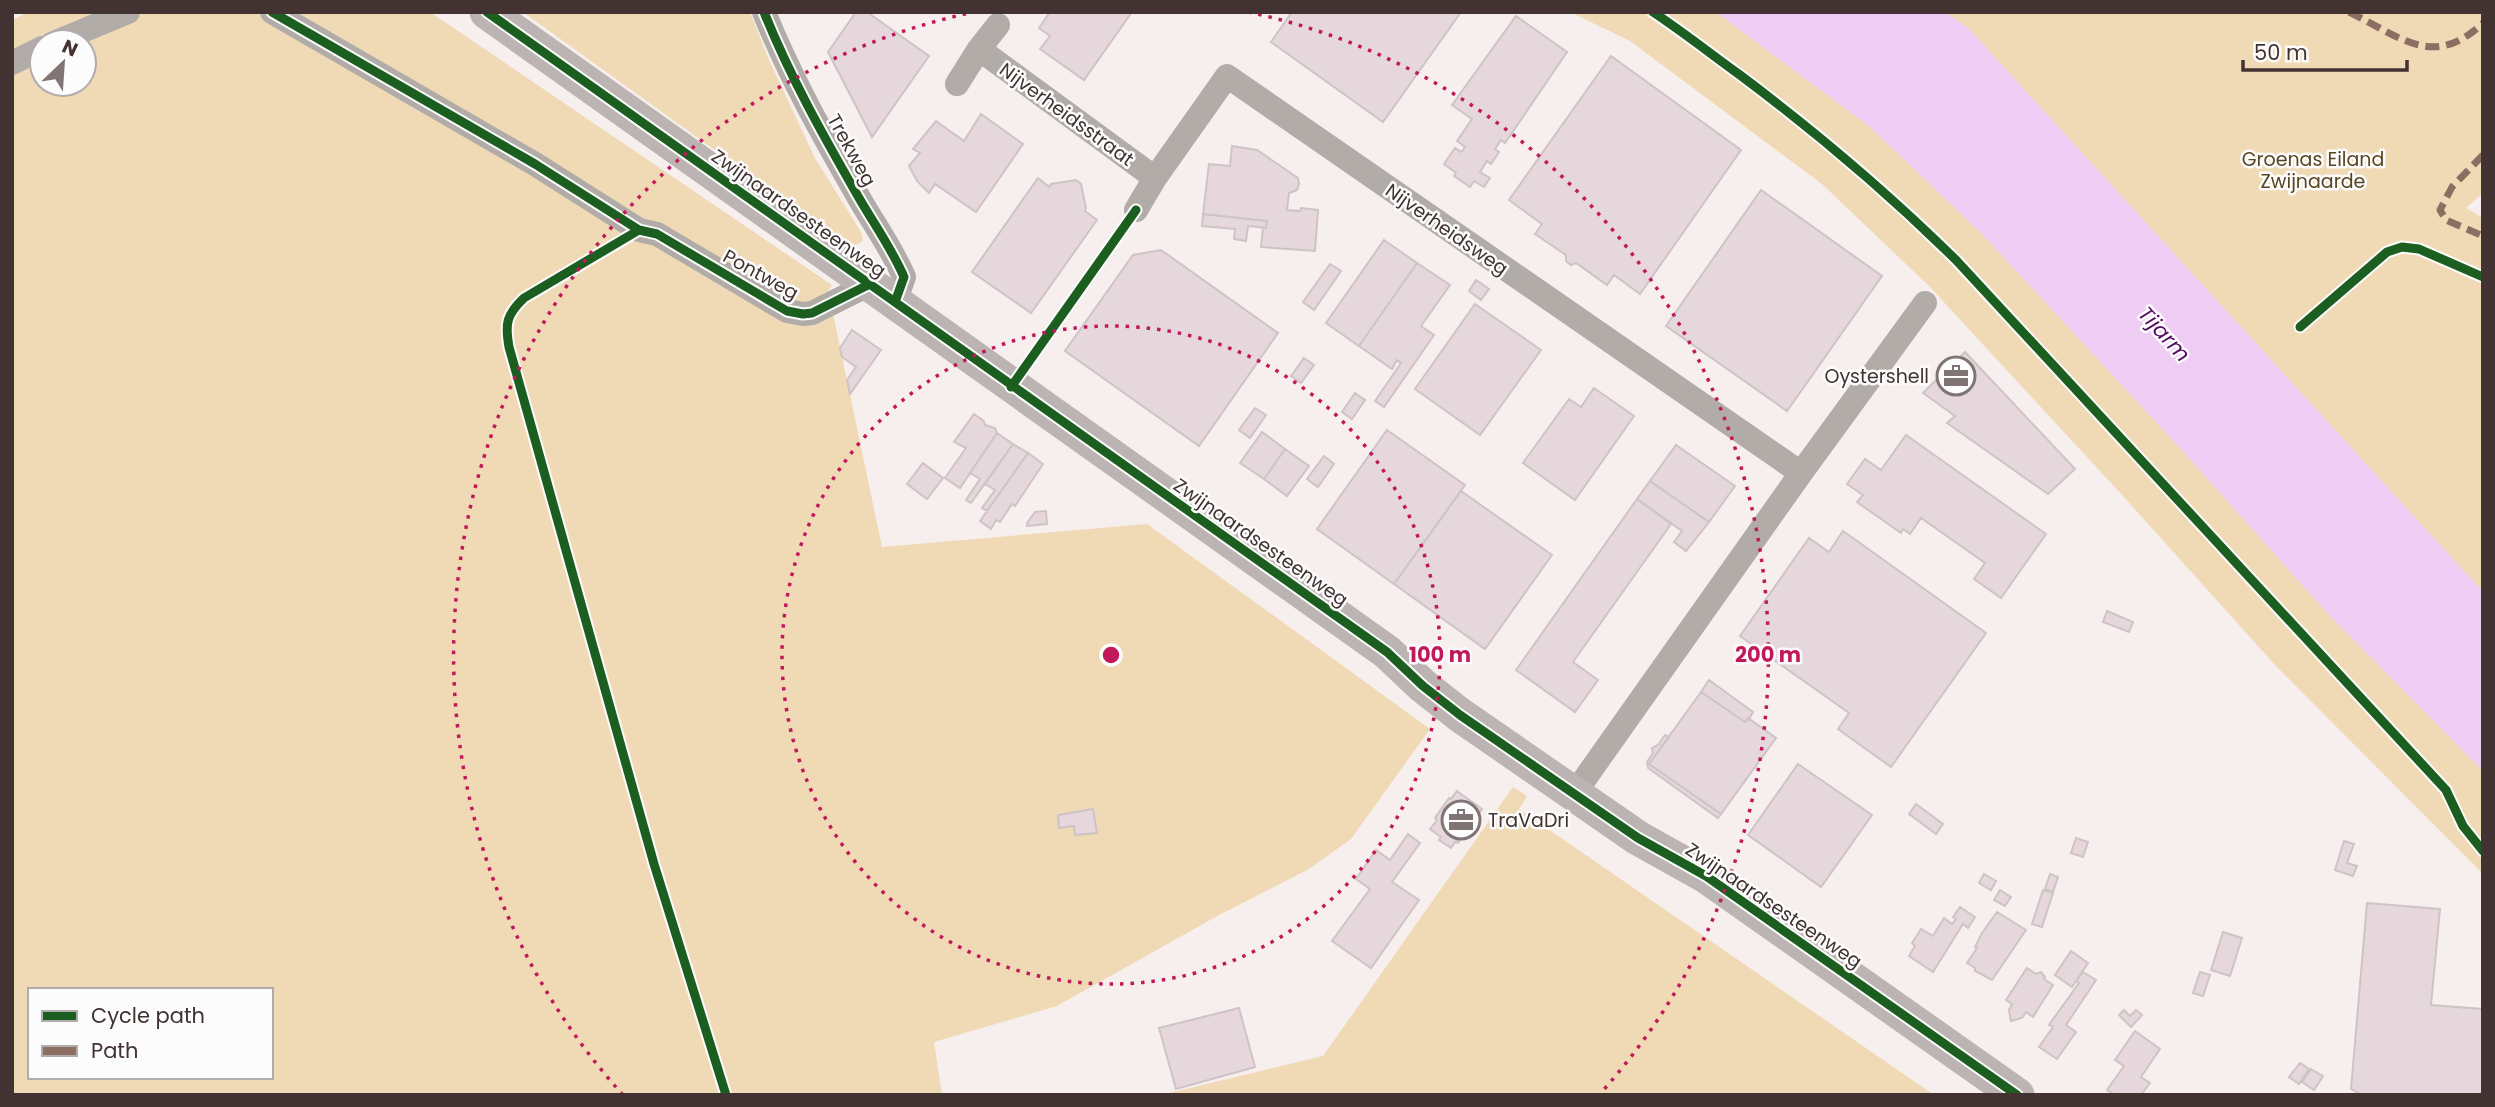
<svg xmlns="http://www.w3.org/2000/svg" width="2495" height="1107" font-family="Poppins,sans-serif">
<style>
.green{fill:#f0d9b5;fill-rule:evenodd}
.water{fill:#efccf4}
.building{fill:#e6d7dc;stroke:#cec3c6;stroke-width:2}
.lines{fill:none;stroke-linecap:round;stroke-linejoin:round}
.minor{stroke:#b1aca8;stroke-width:24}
.secondary{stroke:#bcb4b2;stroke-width:35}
.quiet{stroke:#8d6e63;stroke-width:7;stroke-dasharray:14 7;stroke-linecap:butt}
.cycleway-casing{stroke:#fcfcfc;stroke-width:13}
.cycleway{stroke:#1b5e20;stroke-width:9}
.ring{fill:none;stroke:#c2185b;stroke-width:3.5;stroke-dasharray:3.5 7}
.labels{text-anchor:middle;stroke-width:5;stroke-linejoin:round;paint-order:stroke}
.street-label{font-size:19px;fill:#423232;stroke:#fcfcfc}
.park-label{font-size:19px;fill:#584521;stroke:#fcfcfc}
.poi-label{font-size:19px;fill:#423232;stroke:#fcfcfc;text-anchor:end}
.water-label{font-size:21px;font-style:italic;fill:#520961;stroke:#fcfcfc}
.centre{fill:#c2185b;stroke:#fcfcfc;stroke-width:3.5}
.ring-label{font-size:21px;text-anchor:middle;font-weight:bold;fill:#c2185b;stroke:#fcfcfc;stroke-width:5;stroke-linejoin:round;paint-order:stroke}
</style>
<rect width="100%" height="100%" fill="#f7eeee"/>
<path class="green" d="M29 12H430L832 285 825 296 805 308 635 229 522 294 509 305 502 320 504 347 544 480 650 865 722 1095H12V20ZM42 42H84V84H42ZM30 990H271V1077H30Z
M523 12H750L768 58 815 158 861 232 863 241 851 248Z
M1570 12H1716L1870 127 1982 234 2178 446 2329 615 2483 771V874L2275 665 2123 496 1929 286 1822 184 1630 41Z
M1945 12H2483V193L2466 208 2483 218V592L1968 28Z
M645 240 751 295 832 309 882 547 1147 524 1430 729 1351 839 1309 869 1219 915 1057 1006 934 1042 942 1095H732L657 862 526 387C517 361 502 334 518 309L632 242Z
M1513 787 1527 796 1519 809 1934 1095H1161L1323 1056Z"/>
<path class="water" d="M1716 12H1945L1968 28 2483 592V771L2329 615 2178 446 1982 234 1870 127Z"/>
<path class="building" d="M856 12H867L929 56 872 137 828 52Z
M1050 12H1132L1084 80 1040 49 1050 36 1039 28Z
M1292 12H1461L1383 122 1271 42Z
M1516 16 1567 52 1505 143 1501 140 1495 149 1499 152 1491 164 1487 161 1480 172 1490 178 1484 187 1474 181 1470 187 1454 176 1456 173 1444 164 1455 148 1461 152 1465 147 1457 141 1472 119 1452 105Z
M1611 56 1741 150 1640 294 1614 275 1607 285 1576 263 1571 265 1566 261V255L1535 234 1542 224 1509 200Z
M981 114 1023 144 976 212 935 184 929 193 917 181 909 166 920 153 913 149 936 121 964 141Z
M1232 146 1257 150 1298 178 1299 184 1297 190 1289 193 1287 210 1300 211 1301 208 1318 210 1315 251 1261 247 1263 228H1266L1267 221 1203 214 1209 164 1230 166Z
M1038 178 1049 187 1051 184 1076 180 1081 184 1086 208 1085 211 1097 220 1031 313 972 272Z
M1761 190 1882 276 1787 411 1666 326Z
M1203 214 1267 221 1266 228 1248 226 1246 241 1234 239 1235 229 1202 226Z
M1384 240 1417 263 1359 346 1326 323Z
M1161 250 1278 333 1199 446 1065 351 1133 255Z
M1417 263 1450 285 1421 326 1434 335 1384 407 1375 401 1401 363 1397 360 1392 369 1359 346Z
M1330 264 1341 271 1314 310 1303 302Z
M1476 280 1489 289 1481 300 1469 291Z
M1475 304 1541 350 1480 435 1415 389Z
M852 330 881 350 850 394 847 380 856 367 842 357 840 348Z
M1965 352 2075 469 2048 494 1947 423 1955 416 1923 393Z
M1304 358 1314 365 1301 383 1291 376Z
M1594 388 1634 416 1575 500 1523 463 1569 399 1581 407Z
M1355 393 1365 400 1352 419 1342 412Z
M1255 408 1266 415 1250 438 1239 430Z
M974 414 984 421 985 425 995 428 997 433 960 488 945 478 966 448 954 442Z
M1387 430 1465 485 1394 584 1317 529Z
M1262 432 1285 449 1264 479 1240 463Z
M997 433 1013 444 971 503 966 500 980 479 970 473Z
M1906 435 2046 534 2001 598 1974 579 1985 563 1921 518 1910 534 1903 529 1901 533 1857 502 1863 495 1847 484 1865 459 1881 470Z
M1013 444 1028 453 987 511 982 508 995 490 985 484Z
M1676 445 1735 486 1709 522 1650 481Z
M1285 449 1309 466 1287 496 1264 479Z
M1028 453 1043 464 1015 506 1012 504 1000 522 996 520 991 529 980 521Z
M1324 456 1334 464 1318 487 1307 479Z
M923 463 943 478 927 499 907 484Z
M1650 481 1709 522 1686 551 1674 542 1682 531 1637 499Z
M1461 491 1552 555 1485 649 1394 584Z
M1637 499 1671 524 1573 662 1598 680 1575 712 1516 670Z
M1046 511 1047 524 1027 526V523L1035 512Z
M1843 531 1986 633 1891 767 1838 729 1849 713 1740 636 1809 538 1829 552Z
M2107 611 2133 622 2129 632 2103 622Z
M1709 680 1753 712 1749 719 1745 722 1701 692Z
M1701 692 1745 722 1748 718 1776 738 1721 814 1649 764Z
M1665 735 1669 737 1649 764 1721 814 1718 818 1648 768 1647 762 1653 753 1652 748 1658 745Z
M1798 764 1872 815 1821 887 1748 835Z
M1457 791 1482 809 1458 843 1456 841 1451 848 1439 840 1441 837 1430 829 1437 820 1435 818 1449 798 1451 799Z
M1916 804 1943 824 1936 834 1909 814Z
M1093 809 1097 833 1075 835 1074 826 1059 828 1058 815Z
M1408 834 1420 843 1392 882 1419 900 1371 968 1332 941 1370 889 1356 879 1365 866 1376 850 1390 860Z
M2076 838 2088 842 2083 857 2071 853Z
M2344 841 2354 844 2347 863 2357 866 2353 876 2335 870Z
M1984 874 1996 881 1991 890 1979 883Z
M2050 874 2058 877 2053 892 2045 889Z
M2000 890 2011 897 2005 906 1994 900Z
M2043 890 2053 893 2042 927 2032 924Z
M2367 903 2440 909 2431 1005 2483 1009V1095H2362L2351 1089Z
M1960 907 1975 917 1968 928 1963 924 1933 972 1909 956 1915 946 1912 943 1921 929 1933 936 1944 918 1952 924 1956 919 1953 917Z
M1997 912 2026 930 1992 980 1975 971V968L1967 963 1977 948 1975 947 1982 933Z
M2223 932 2242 938 2230 976 2211 970Z
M2071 951 2088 963 2072 987 2055 975Z
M2027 968 2036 974 2041 972 2045 977 2044 979 2053 985 2033 1017 2026 1012 2022 1018 2011 1021 2009 1010 2012 1004 2006 1000Z
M2083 972 2096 980 2066 1025 2076 1032 2057 1059 2039 1047 2053 1027 2049 1025 2079 983 2076 981Z
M2200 972 2210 975 2203 996 2193 993Z
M1239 1008 1255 1067 1176 1089 1159 1028Z
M2124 1010 2130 1016 2136 1010 2142 1015 2131 1027 2119 1015Z
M2135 1031 2160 1049 2141 1077 2150 1083 2141 1095H2115L2107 1090 2124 1066 2115 1060Z
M2300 1063 2309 1069 2299 1084 2289 1077Z
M2311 1069 2323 1076 2314 1090 2302 1082Z"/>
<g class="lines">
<path class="minor" d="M272 12 535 164 639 230 657 234 787 311 803 314 812 313 870 284
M764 12C790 77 824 137 859 198 874 224 892 249 904 277L895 302
M56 42 128 12
M979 49 1155 178
M12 63 42 48
M957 84 979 49 998 25
M1136 210 1155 178 1227 76 1801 473
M1574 794 1801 473 1925 303"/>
<path class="secondary" d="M487 12 1387 652 1423 686 1460 715 1638 838 1706 876 2017 1095"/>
<path class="quiet" d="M2349 12C2401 37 2433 70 2483 23
M2483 155 2452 187 2440 210 2446 220 2483 236"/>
<defs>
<path id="cycleway" d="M272 12 535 164 639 230 657 234 787 311 803 314 812 313 870 284
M487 12 1387 652 1423 686 1460 715 1638 838 1706 876 2017 1095
M764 12C790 77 824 137 859 198 874 224 892 249 904 277L895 302
M1653 12C1683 32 1711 54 1740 75 1816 132 1888 193 1956 260L2446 790 2463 826 2483 851
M639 230 524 298C506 315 505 324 509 347L654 864 726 1095
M2300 327 2387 252 2402 247 2419 249 2483 277
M1011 387 1136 210"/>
</defs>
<use href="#cycleway" class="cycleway-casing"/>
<use href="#cycleway" class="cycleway"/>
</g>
<g class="ring">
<circle cx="1111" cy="655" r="329"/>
<path d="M623 1095A657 657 0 0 1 974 12M1248 12A657 657 0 0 1 1599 1095"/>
</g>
<defs>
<symbol id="office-ring" viewBox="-11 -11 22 22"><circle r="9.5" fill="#fcfcfc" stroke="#817474" stroke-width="1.5"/><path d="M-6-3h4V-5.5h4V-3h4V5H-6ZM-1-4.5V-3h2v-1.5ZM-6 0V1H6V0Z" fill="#817474"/></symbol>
</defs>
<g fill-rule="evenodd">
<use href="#office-ring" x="1934" y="354" width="44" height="44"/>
<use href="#office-ring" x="1439" y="798" width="44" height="44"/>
</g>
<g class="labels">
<g class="street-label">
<text transform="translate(1067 114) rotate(36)" y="7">Nijverheidsstraat</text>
<text transform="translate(852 150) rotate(61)" y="7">Trekweg</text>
<text transform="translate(799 213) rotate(35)" y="7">Zwijnaardsesteenweg</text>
<text transform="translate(1447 229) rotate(35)" y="7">Nijverheidsweg</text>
<text transform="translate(761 274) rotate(29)" y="7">Pontweg</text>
<text transform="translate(1261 542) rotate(35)" y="7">Zwijnaardsesteenweg</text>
<text transform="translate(1774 905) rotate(34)" y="7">Zwijnaardsesteenweg</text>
</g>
<g class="park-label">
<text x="2313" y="166">Groenas Eiland<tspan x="2313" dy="22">Zwijnaarde</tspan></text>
</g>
<g class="poi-label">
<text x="1929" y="383">Oystershell</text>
<text x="1488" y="827" text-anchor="start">TraVaDri</text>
</g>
<g class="water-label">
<text transform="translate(2164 334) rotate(48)" y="7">Tijarm</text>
</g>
</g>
<circle cx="1111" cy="655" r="10" class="centre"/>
<g class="ring-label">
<text x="1440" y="662">100 m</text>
<text x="1768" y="662">200 m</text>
</g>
<rect width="2495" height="1107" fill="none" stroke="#423232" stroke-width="28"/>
<rect x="28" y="988" width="245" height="91" fill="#fcfcfc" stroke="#b2abab" stroke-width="2"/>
<rect x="42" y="1011" width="35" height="10" fill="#1b5e20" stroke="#b2abab" stroke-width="2"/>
<text x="91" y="1023" font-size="21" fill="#423232">Cycle path</text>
<rect x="42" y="1046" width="35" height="10" fill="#8d6e63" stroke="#b2abab" stroke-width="2"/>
<text x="91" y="1058" font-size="21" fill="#423232">Path</text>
<g transform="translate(63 63) rotate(25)"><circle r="33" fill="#fcfcfc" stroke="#b2abab" stroke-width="2"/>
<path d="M0-5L12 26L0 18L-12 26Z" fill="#817474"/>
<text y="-10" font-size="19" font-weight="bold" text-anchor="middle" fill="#423232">N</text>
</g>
<path d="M2243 60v10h164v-10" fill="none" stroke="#423232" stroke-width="3.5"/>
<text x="2254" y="60" font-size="21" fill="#423232" stroke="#fcfcfc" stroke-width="5" paint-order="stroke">50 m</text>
</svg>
